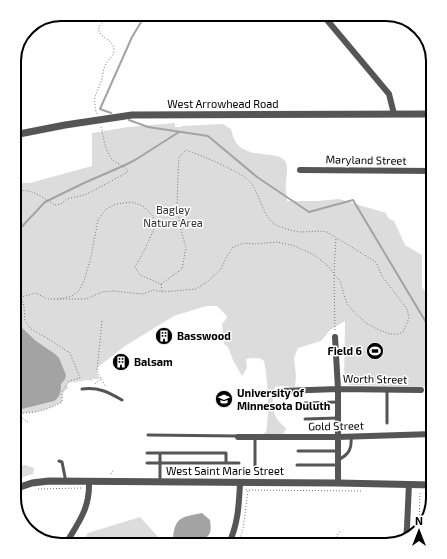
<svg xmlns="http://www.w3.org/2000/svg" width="447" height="559" font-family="'Exo 2',sans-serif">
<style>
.green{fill:#dcdcdc}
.water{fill:#a3a3a3}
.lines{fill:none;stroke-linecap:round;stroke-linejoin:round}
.stream{stroke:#a3a3a3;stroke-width:2}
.path{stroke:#777;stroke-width:1;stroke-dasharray:1 2;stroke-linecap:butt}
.service{stroke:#555;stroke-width:3}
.minor{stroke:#555;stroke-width:6}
.tertiary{stroke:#555;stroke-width:7}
.labels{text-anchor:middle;stroke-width:3;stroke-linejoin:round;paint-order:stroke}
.street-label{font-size:11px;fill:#000;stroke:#fff}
.park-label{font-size:11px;fill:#333;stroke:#fff}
.poi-label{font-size:11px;font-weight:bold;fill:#000;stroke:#fff;text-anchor:start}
.rim{fill:none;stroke:#000;stroke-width:2}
</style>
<rect width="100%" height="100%" fill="#fff"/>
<path class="green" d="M175 123V127H181L182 126 223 124 231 129C232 133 233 137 235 141 246 160 277 150 285 161 289 167 286 175 286 182 285 188 287 195 287 201H318L339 199 386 213 388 218 394 221 405 245 422 255V287L431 300H433V430H432V387L348 385 344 382 345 321 330 330 321 341 298 348 294 358 296 376 295 387 281 386 275 387C271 403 271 418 286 428L284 433 277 435 263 434 266 432C270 412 268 381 264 361 260 357 252 358 246 359L247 368 242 376 233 360 228 347 224 344 222 324 227 318V316L217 306H206L174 316 125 346 98 367 97 373 100 379H93L91 381 88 380 67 383 68 388C62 392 62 395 62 402 45 411 33 414 14 413V183H30L92 166V133L128 127Z
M25 465 34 468 33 474 20 478 14 481V467Z
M140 517 161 540 160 545H81L88 533Z"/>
<path class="water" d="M14 300H17L21 304 22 316 20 323 21 327 36 341 55 354 59 358 66 375 65 379 61 384C61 391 60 397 54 401L22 409 14 407Z
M202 513 210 520C212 534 210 535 199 544H187L173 538C175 516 183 517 202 513Z"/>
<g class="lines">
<path class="stream" d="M111 113 100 109 132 37 146 14
M129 120 148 127 208 136 257 177 309 212 353 200 427 324 433 335
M14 235 45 202 84 183 123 166 135 160 179 132"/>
<path class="path" d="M97 114C96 112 95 108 95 105 93 95 100 88 102 78 103 75 103 70 105 66 107 60 114 57 114 50 115 38 90 36 102 23 105 20 110 17 114 14
M14 193C28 185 43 198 55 205L61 204 67 199 84 195 91 192 126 173 128 171C125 166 119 165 114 161 105 153 104 138 101 127
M161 284 162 291
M14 297H21L36 293 47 299H86L102 292 113 291 143 294 154 290 162 292 196 289 208 281 221 269 226 258 233 247 244 243 255 244 277 242 295 246 314 255 327 265 340 281 347 304 355 313 366 323 377 329 390 334H398L403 332 409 318 407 309 382 276 376 262 327 232C316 230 312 232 302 232 294 232 283 228 276 225 263 218 260 194 251 183 245 173 198 154 186 150L179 157 178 176 177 204 180 226 186 248 182 269 161 284 140 275 135 267 144 251 155 227 153 216 143 206 132 202 116 204 106 209 98 220 91 257 84 281 79 291 72 296 58 299
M102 321 97 371 106 387
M335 330 334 274 336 238
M95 384 97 382 101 379
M14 413C33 414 45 411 62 402V392L69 381 80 378 70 353 50 340 31 329 25 321 24 306 21 297
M15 413 29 423
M111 474 114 469
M38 489 83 488
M246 490 362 491
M419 530 420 491
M238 545 243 529 248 491
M331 545 340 531"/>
<path class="service" d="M82 389C99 387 108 392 122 400
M387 389V423
M305 403 338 402
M305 419 338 418
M148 435 238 436
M255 437V468
M298 451H338
M147 453H226V463
M338 460C350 454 352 448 351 436
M59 461 62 462 66 482
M147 463H239
M297 465H338
M160 481V453
M21 520 32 530"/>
<path class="minor" d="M322 14 389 94 394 114
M300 170 433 171
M431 171C430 193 426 229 433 250
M335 337 338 389V483
M281 391 338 389 421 390
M238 437H338L433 434
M432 485 433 459
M406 539 407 527 409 484
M65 545C78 523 90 509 89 482
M228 545C238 526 239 504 240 483"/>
<path class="tertiary" d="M14 135 65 125 132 115 433 114
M14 489 32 483 49 481 338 483 433 485"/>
</g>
<defs>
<symbol id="building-disc" viewBox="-11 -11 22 22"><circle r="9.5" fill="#000" stroke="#fff"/><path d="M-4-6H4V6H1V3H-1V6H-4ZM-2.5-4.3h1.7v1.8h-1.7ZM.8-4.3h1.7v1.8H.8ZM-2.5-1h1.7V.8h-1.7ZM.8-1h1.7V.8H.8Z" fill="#fff"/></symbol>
<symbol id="stadium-disc" viewBox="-11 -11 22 22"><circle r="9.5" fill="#000" stroke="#fff"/><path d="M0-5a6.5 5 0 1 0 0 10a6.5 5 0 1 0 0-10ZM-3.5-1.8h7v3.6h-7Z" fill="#fff"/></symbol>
<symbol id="university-disc" viewBox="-11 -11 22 22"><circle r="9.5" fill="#000" stroke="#fff"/><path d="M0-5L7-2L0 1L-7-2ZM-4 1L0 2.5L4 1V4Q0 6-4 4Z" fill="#fff"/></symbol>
</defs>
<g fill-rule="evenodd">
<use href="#building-disc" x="154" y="326" width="20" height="20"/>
<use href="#stadium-disc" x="365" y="341" width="20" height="20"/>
<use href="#building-disc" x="111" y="352" width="20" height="20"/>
<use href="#university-disc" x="214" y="389" width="20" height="20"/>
</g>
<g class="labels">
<g class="street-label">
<text x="223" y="108">West Arrowhead Road</text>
<text transform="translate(366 160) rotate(1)" y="4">Maryland Street</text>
<text transform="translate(375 379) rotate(1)" y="4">Worth Street</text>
<text transform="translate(336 426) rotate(-1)" y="4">Gold Street</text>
<text x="225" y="475">West Saint Marie Street</text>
</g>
<g class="park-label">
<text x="173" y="214">Bagley<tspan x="173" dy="13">Nature Area</tspan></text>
</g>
<g class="poi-label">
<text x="177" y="340">Basswood</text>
<text x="362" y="355" text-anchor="end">Field 6</text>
<text x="134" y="366">Balsam</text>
<text x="237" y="397">University of<tspan x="237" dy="13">Minnesota Duluth</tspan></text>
</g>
</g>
<path d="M0 0H447V559H0ZM61 21H386A40 40 0 0 1 426 61V498A40 40 0 0 1 386 538H61A40 40 0 0 1 21 498V61A40 40 0 0 1 61 21Z" fill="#fff" fill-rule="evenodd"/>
<path class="rim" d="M61 21H386A40 40 0 0 1 426 61V498A40 40 0 0 1 386 538H61A40 40 0 0 1 21 498V61A40 40 0 0 1 61 21Z"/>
<g transform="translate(419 531)" stroke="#ffffff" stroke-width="3" paint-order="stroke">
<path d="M0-3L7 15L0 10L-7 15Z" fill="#000000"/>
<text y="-6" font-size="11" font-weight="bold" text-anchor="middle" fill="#000000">N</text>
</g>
</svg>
